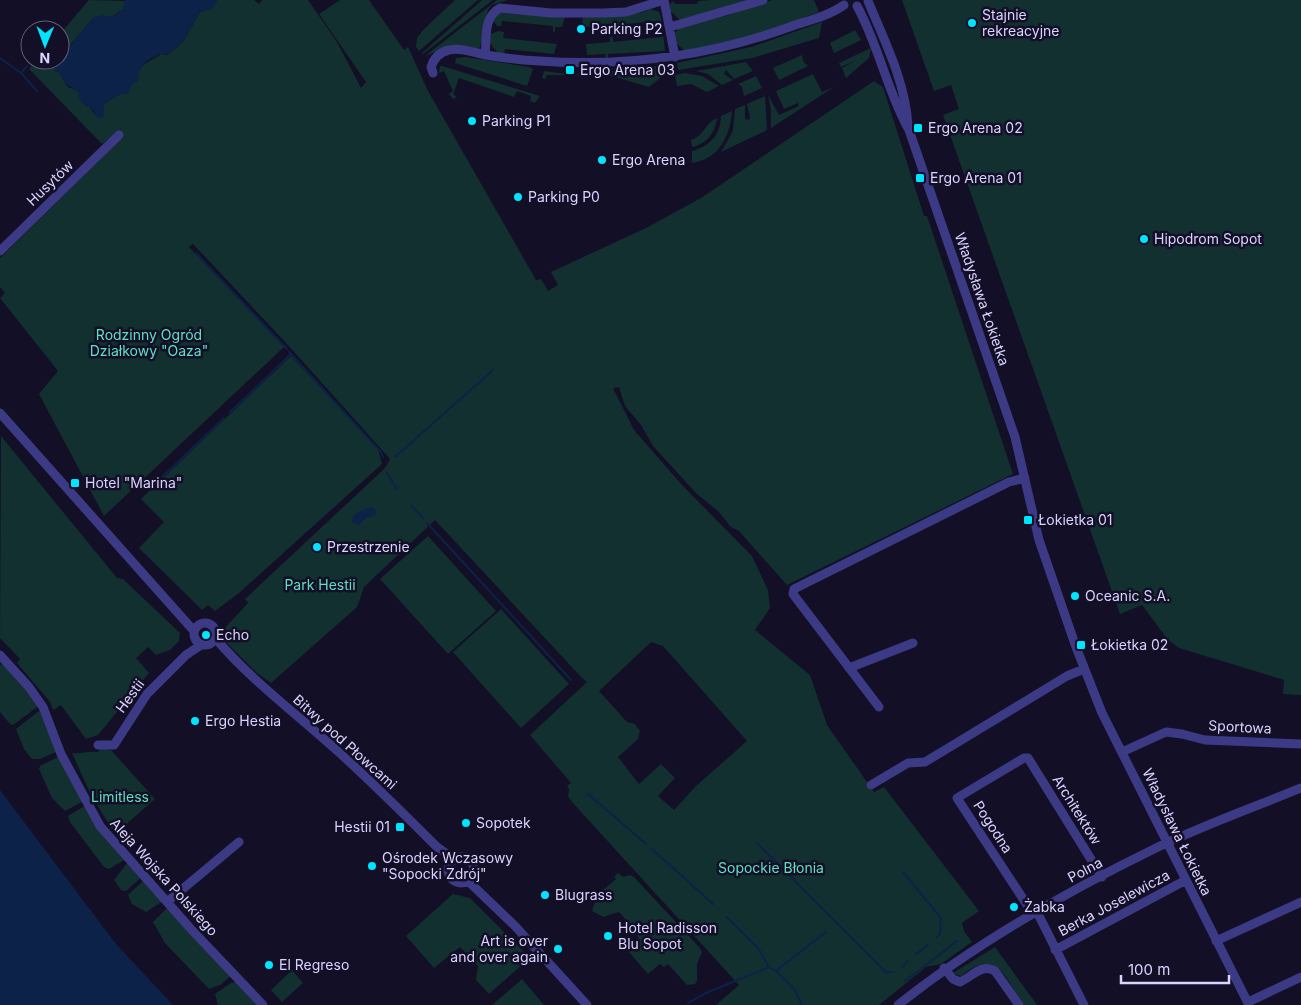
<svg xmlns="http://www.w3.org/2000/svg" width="1301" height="1005" font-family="Inter,sans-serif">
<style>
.green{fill:#12302f;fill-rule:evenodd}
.water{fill:#0c2248}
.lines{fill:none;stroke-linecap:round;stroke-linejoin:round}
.stream{stroke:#0c2248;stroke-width:2}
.minor{stroke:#3d3a85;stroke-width:9}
.poi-dot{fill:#00e5ff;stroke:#130f26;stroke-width:2}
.labels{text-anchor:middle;stroke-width:5;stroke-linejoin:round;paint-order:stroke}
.poi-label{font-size:14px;fill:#d9d4ff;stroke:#130f26;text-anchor:start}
.street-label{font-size:14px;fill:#d9d4ff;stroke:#130f26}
.park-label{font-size:14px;fill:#5fe0c0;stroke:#130f26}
</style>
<rect width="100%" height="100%" fill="#130f26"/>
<path class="green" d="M89 0 126 1 123 9 112 17H94L60 57V34Z
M217 0H254L259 4 262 0H308L337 42 361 88 366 82 319 14 340 0H369L404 50 408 47 428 91 536 280 541 279 548 291 558 285 551 272 646 228 701 198 874 81 883 87 924 216H927L1013 474 787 585 739 531 731 527 719 512 696 493 653 446 641 425 625 406 619 387 613 388 634 430 682 485 752 556 768 590 770 608 755 630 810 675 827 725 874 792 884 787 979 911 962 923 964 931 972 942 941 964 926 967 879 1005H716L739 985 572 802 568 796 569 789 567 786 571 783 530 735 587 682 582 678 435 520 364 587 357 607 271 683 257 673 223 639V630L248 603 245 599 385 468 390 459 287 344 193 244 189 247 284 347 104 516 39 394 58 371 0 298 5 293 0 287V258L122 138 117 132 102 144 29 69 37 60H58L55 71 59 72 68 87 78 91C83 104 89 103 94 114L104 117V104L120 94H127L140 67 161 54 167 55 183 42 200 12 213 8ZM651 642 663 646 747 741 696 786 674 810 658 796 675 778 661 764 639 784 618 757 638 739 640 731 635 724 627 722 599 691Z
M455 0H478L419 51 416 47 417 38 424 29Z
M482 0H493L423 54 422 53Z
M497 0H508L492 5 488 10 480 47 477 49 440 50 425 56Z
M711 0H754L680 20 670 11V4L674 1 675 4H697L698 1Z
M772 0H814L819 12 749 37 685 51 676 43 675 33 680 27 726 16Z
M902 0H1301V695L1283 694 1284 680 1179 648 1168 640 1142 605 1120 614 943 115 959 109 951 85 934 91Z
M651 9 659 12 661 17 665 51 608 54V60H606L605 54 587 55 586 44 610 42V37H613V42L662 37 661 26H656L655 21 607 26 605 32 604 26 583 27 582 17 639 11 640 13Z
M498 12 565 17 562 27H555V32H553V26L502 21 501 26H497L493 20Z
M822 22 819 38 752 58 678 70 677 63 751 47Z
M855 30 861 40 834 53 830 43Z
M498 31 504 32 503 38 557 44 554 54 505 49 504 54 498 53 489 42 491 34Z
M871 48 869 58 846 78 842 68 857 60 841 67 839 63Z
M802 55 803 61 808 66 779 80 773 68Z
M465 57 529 67 533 69 527 86 455 63 456 58Z
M746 62 753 71 734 79 726 70 724 74 733 80 722 85 708 74 696 71Z
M664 65 667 73 649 87 612 76 547 75 545 79 542 78 544 71 575 75Z
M440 66H442L540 96 535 103 530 101 531 96 517 91 514 97 459 78 453 94 457 97 453 99 449 94 453 91 444 71 439 73Z
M685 73 702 76 719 86 707 92 691 84 677 86 675 75Z
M813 74 822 92 834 87 771 128V111L768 95 779 115 799 106 798 103 784 109 776 91Z
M756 76 762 88 744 96 742 87 738 84Z
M765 96 767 130 721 152 733 131 735 109 745 105V119L749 120 750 117 747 104Z
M732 111C730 137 719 159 692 163V151C709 147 721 134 721 116Z
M717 118C715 133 707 144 692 147L691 140C705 135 705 123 717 118Z
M291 356 378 449 382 464 239 593 215 611 208 605 202 610 139 548 164 522 141 499Z
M1 436 117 578 123 579 180 633 179 641 170 650 156 655 148 647 136 658 149 673 98 735 86 739 61 705 53 710 50 702 17 663 20 659 0 638Z
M428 536 496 611 448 654 380 579Z
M501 609 569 684 521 728 453 652Z
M5 663 40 705 13 725 10 724 0 712V665Z
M39 711H42L58 751 40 759H32L24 749 16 729Z
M101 748 111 750 155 799 115 834 91 795 72 753C80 754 88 751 98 752Z
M60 756 84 801 65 811 52 798 39 769 40 766Z
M86 805 126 859 109 869 104 867 70 822 68 816Z
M128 862 142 877 126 891 121 890 114 880Z
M618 873 623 877 630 875 634 877 699 947 702 952 697 964V981L695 984 687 985 668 964 664 967 660 964 648 974 628 951 627 948 640 945 637 932 619 912 603 917 592 911 595 902 590 897 593 894 596 896 616 879 614 877Z
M144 880 163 901 146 912 132 904 128 895Z
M453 894 470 898 530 958 489 994 476 980 478 966 460 947 434 968 406 936Z
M168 907 232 975 220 985 209 989 165 943 153 922Z
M995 947 1037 1005H1024C1005 979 998 946 961 976L953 973Z
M292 970 303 983 282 1002 271 990Z
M522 979 544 1005H492Z
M238 981 260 1005H218L215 994 231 983Z"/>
<path class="water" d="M125 0H217L214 8 200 12 183 42 166 55 160 54C146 61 138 66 138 82L133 83 127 94H120L104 104V117L98 118 91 108 86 107 79 98 78 91C64 84 67 84 59 72L55 71V64L94 17 103 15 113 17 123 9Z
M373 507 377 511 374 516 366 518 359 525 352 522 353 516 364 509Z
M0 790 116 944 173 1005H0Z"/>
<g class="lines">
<path class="stream" d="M0 58 21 73 37 91
M21 73 27 66
M196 253 287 349
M289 352 380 451 383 457
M229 413 291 354
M395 457 493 370
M387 473 397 489
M161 478 224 418
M412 506 423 518
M427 523 571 680
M588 794 646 844
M757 843 886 972H894
M652 849 713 904
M903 872 941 918 940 933 937 938
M727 917 758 948 769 967
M916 954 928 945
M902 967 908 961
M776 971 795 990 802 1005
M905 981 957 941
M688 1003 706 993 769 967 776 971 826 932"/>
<path class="minor" d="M868 1C885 42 905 81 908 125
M857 6C879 46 887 91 909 130L1015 437 1039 540 1076 647 1102 713 1249 1005
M670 27 763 0
M485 55C487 38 483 17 500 8L551 13H603L626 12 664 0 675 57
M433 73 431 67C434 58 439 52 449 50 461 47 474 53 486 55 504 58 521 60 539 61 627 67 712 56 795 25 811 20 830 15 844 5
M0 251 119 135
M0 413 194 631
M194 634a11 11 0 1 1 22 0a11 11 0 1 1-22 0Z
M216 639C251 680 293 711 333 747 369 779 403 813 437 847L455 860
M0 655 29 687 43 707 61 754 100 826 190 928 263 1005
M849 668 913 643
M879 707 793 594 794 589 1009 482 1025 478
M98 745H114L147 694 186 655 201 645
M1122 752 1166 732 1182 734 1205 740 1301 744
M871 785 908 763 925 762 1067 676 1084 669
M448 870a13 13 0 1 1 26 0a13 13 0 1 1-26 0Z
M468 881 515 926 587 1005
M167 902 239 842
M1037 912 1084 1005
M1033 914 957 798 1024 758H1028L1102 877
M1216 941 1301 902
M1055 950 1186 880
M944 968 953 979 960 982C972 977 981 963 995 971L1019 1005
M1248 1002 1301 977
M898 1005C976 943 1064 893 1154 849 1201 826 1252 808 1301 788"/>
</g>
<g class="poi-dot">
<circle cx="972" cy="23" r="5"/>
<circle cx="581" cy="29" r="5"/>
<rect x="565" y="65" width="10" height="10" rx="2.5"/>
<circle cx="472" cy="121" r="5"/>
<rect x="913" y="123" width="10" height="10" rx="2.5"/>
<circle cx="602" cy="160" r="5"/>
<rect x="915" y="173" width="10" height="10" rx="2.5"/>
<circle cx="518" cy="197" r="5"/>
<circle cx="1144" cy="239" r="5"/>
<rect x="70" y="478" width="10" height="10" rx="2.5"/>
<rect x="1023" y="515" width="10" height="10" rx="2.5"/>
<circle cx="317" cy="547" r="5"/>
<circle cx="1075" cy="596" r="5"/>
<circle cx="206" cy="635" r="5"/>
<rect x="1076" y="640" width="10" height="10" rx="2.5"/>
<circle cx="195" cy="721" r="5"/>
<circle cx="466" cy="823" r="5"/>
<rect x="395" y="822" width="10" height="10" rx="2.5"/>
<circle cx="372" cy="866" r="5"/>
<circle cx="545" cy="895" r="5"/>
<circle cx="1014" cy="907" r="5"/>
<circle cx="608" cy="936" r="5"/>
<circle cx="558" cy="949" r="5"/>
<circle cx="269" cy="965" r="5"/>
</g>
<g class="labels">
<g class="poi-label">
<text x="982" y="20">Stajnie<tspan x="982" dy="16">rekreacyjne</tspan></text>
<text x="591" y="34">Parking P2</text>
<text x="580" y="75">Ergo Arena 03</text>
<text x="482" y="126">Parking P1</text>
<text x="928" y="133">Ergo Arena 02</text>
<text x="612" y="165">Ergo Arena</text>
<text x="930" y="183">Ergo Arena 01</text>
<text x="528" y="202">Parking P0</text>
<text x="1154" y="244">Hipodrom Sopot</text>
<text x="85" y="488">Hotel "Marina"</text>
<text x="1038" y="525">Łokietka 01</text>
<text x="327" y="552">Przestrzenie</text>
<text x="1085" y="601">Oceanic S.A.</text>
<text x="216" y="640">Echo</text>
<text x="1091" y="650">Łokietka 02</text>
<text x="205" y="726">Ergo Hestia</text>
<text x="476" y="828">Sopotek</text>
<text x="390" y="832" text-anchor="end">Hestii 01</text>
<text x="382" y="863">Ośrodek Wczasowy<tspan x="382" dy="16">"Sopocki Zdrój"</tspan></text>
<text x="555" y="900">Blugrass</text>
<text x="1024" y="912">Żabka</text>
<text x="618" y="933">Hotel Radisson<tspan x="618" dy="16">Blu Sopot</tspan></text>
<text x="548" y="946" text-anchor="end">Art is over<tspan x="548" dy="16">and over again</tspan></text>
<text x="279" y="970">El Regreso</text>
</g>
<g class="street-label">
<text transform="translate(50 183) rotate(-44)" y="5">Husytów</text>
<text transform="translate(982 299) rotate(71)" y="5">Władysława Łokietka</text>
<text transform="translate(130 696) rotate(-54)" y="5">Hestii</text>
<text transform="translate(1240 727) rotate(3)" y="5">Sportowa</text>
<text transform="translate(345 742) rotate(42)" y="5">Bitwy pod Płowcami</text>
<text transform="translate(1077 810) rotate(58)" y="5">Architektów</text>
<text transform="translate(993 827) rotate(57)" y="5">Pogodna</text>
<text transform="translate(1177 832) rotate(64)" y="5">Władysława Łokietka</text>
<text transform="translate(1085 870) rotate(-28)" y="5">Polna</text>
<text transform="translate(164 877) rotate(48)" y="5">Aleja Wojska Polskiego</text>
<text transform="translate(1114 903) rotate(-28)" y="5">Berka Joselewicza</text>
</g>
<g class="park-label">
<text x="149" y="340">Rodzinny Ogród<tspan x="149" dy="16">Działkowy "Oaza"</tspan></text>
<text x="320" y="590">Park Hestii</text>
<text x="120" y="802">Limitless</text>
<text x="771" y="873">Sopockie Błonia</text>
</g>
</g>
<g transform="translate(45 45) rotate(181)"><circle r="24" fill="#130f26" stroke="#625e7d"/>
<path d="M0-4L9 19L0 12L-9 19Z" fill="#00e5ff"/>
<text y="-8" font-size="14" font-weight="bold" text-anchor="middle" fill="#d9d4ff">N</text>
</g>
<path d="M1121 975v8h108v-8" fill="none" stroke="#d9d4ff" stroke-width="2.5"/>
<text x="1128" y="975" font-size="15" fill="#d9d4ff" stroke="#130f26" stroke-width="4" paint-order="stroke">100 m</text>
</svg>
